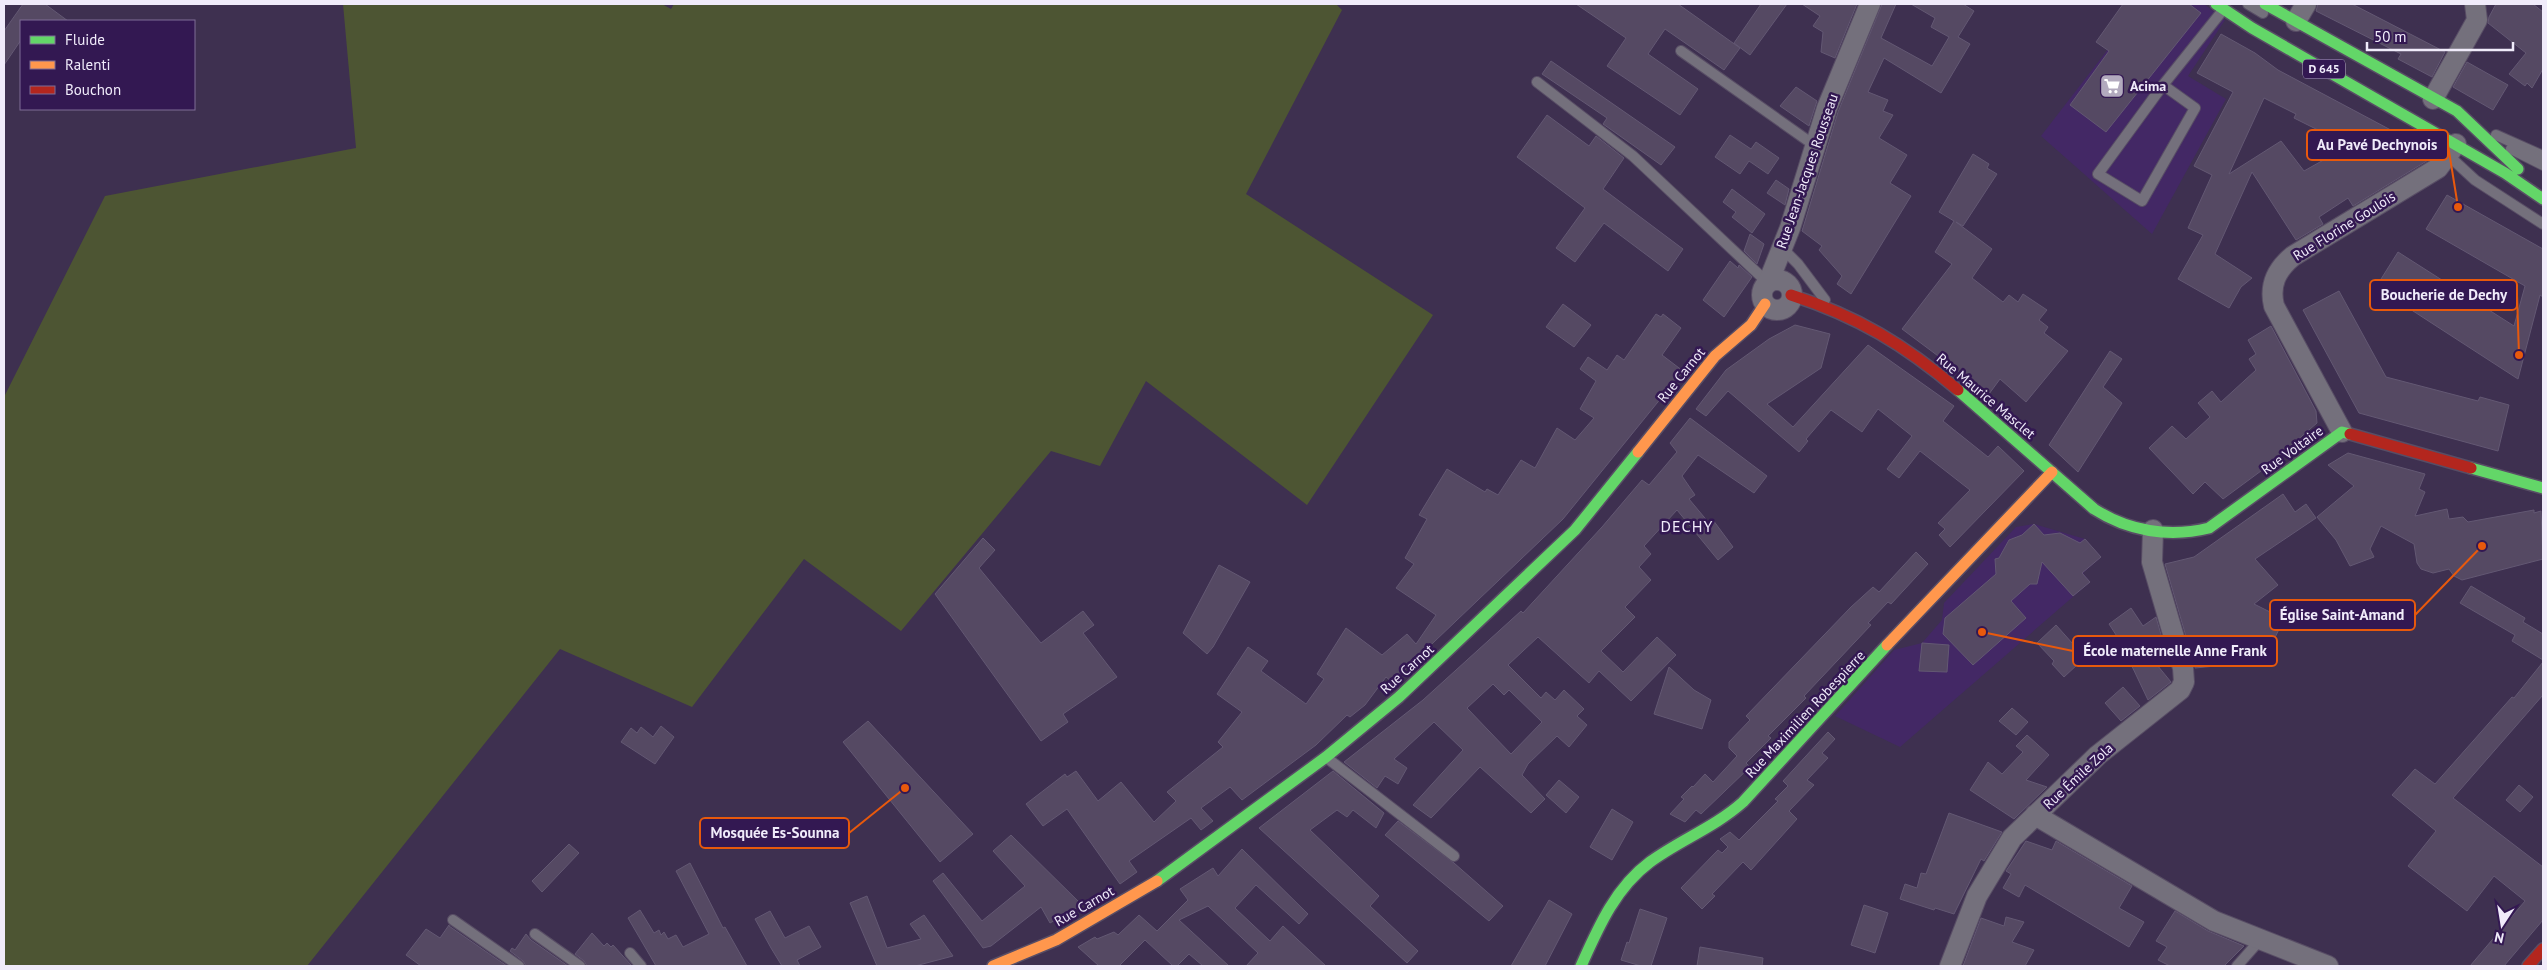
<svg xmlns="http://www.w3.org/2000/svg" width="2547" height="970" font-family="'PT Sans',sans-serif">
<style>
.built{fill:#432865}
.green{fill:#4d5533}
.building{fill:#554963;stroke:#635873;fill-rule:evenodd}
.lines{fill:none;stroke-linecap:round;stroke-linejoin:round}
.lane-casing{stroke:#584d65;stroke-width:12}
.street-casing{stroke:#584d65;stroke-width:22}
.fast-casing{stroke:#584d65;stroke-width:14}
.slow-casing{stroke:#584d65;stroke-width:14}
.jam-casing{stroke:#584d65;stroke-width:14}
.lane{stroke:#74707c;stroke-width:10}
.street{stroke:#74707c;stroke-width:20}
.fast{stroke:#63d668;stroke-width:11}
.slow{stroke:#ff974d;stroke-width:11}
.jam{stroke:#b3261e;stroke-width:11}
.labels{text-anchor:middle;stroke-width:5;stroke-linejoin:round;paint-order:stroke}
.shield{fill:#331852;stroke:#b7acc8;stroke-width:1}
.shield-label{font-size:12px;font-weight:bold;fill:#f0ebfa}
.poi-label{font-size:14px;font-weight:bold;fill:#f0ebfa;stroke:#331852;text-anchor:start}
.street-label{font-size:14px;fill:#f0ebfa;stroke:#331852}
.quarter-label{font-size:16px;letter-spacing:1px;fill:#f0ebfa;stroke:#331852}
.leader{fill:none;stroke:#e8590c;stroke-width:2}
.callout-dot{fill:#e8590c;stroke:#331852;stroke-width:2}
.callout{fill:#331852;stroke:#e8590c;stroke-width:2}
.callout-label{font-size:15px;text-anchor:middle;font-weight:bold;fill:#f0ebfa}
</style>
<rect width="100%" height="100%" fill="#3e3050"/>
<path class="built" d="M2143 4H2204L2225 20 2188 76 2226 99 2152 234 2041 136Z
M2034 524 2085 539 2101 557 2083 573 2090 582 1900 747 1835 716 1894 650 1922 643 1942 620 1944 603 2016 527Z"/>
<path class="green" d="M343 4H662L671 9 674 4H1336L1342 10 1246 194 1433 315 1307 505 1146 381 1100 466 1051 451 901 631 804 559 692 707 560 649 307 966H4V397L105 196 356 148Z"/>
<path class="building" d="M23 4H45L68 21H21V40L4 65V31Z
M1576 4H1678L1740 48 1724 70 1665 29 1648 54 1698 89 1680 115 1607 66 1626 38Z
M1761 4H1787L1750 55 1734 43Z
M1802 4H1857L1835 58 1821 52 1823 32 1813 26 1820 16Z
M1882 4H1896L1881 38 1932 66 1949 37 1931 27 1935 18 1911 4H1963L1974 11 1958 37 1970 44 1941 93 1884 58 1868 92 1888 100 1883 111 1893 115 1879 138 1907 155 1890 183 1911 196 1851 294 1837 284 1842 276 1819 250 1822 246 1802 231 1838 112Z
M2123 4H2189L2201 13 2106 132 2070 105 2109 51 2096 42Z
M2318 4H2352L2445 52 2432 77 2398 59 2401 54 2316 11Z
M2496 4H2533L2543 12V69L2532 88 2527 83 2525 86 2509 74 2526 53 2488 23 2489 17Z
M2221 34 2255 53 2278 70 2434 153 2430 159 2353 206 2348 198 2319 217 2323 224 2296 240 2252 172 2215 254 2252 278 2241 287 2229 308 2178 279 2203 235 2188 228 2212 175 2194 166 2233 92 2197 73ZM2264 98 2296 114 2294 118 2342 142 2333 149 2336 153 2304 171 2281 141 2229 174Z
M1551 61 1675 147 1661 165 1603 124 1607 118 1542 74Z
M2467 62 2508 85 2493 110 2453 87Z
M1796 87 1817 101 1809 126 1780 106Z
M1547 115 1589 146 1596 136 1624 158 1603 189 1683 249 1668 271 1604 223 1575 262 1556 248 1585 208 1517 157Z
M1730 135 1751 149 1756 142 1779 158 1768 174 1749 161 1740 174 1715 157Z
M1973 154 1989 164 1987 168 1997 174 1963 226 1956 222 1992 249 1972 278 2003 302 2009 295 2018 302 2023 294 2047 310 2039 320 2048 327 2044 333 2068 351 2026 402 2000 379 1989 394 1902 329 1952 264 1935 252 1954 221 1939 212Z
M1776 180 1789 189 1785 205 1767 193Z
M1732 189 1765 214 1752 233 1732 217 1736 212 1723 202Z
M2447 195 2543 249V297L2540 295 2518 379 2376 287 2398 252 2514 326 2525 286 2426 229Z
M1750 234 1764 244 1757 264 1744 251Z
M1730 261 1738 268 1739 265 1752 277 1724 317 1703 300Z
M2339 291 2386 377 2478 401 2480 397 2509 405 2498 451 2359 413 2303 310Z
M1563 304 1591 325 1574 347 1546 327Z
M1656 314 1661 317 1663 314 1681 328 1662 355 1683 371 1563 519 1392 682 1386 677 1365 705 1350 717 1347 715 1316 745 1242 800 1230 787 1201 808 1213 821 1201 830 1191 818 1129 861 1137 872 1120 884 1067 809 1043 826 1026 804 1065 774 1067 777 1076 771 1098 801 1121 782 1154 822 1176 801 1167 792 1223 747 1218 742 1242 712 1217 694 1248 647 1268 661 1261 671 1306 704 1324 679 1317 674 1346 628 1382 655 1407 634 1416 644 1436 615 1396 588 1414 564 1405 558 1427 519 1419 515 1447 469 1485 492 1487 489 1498 495 1521 460 1535 468 1557 428 1575 440 1594 418 1580 409 1596 381 1580 369 1588 357 1607 370 1617 355 1624 360Z
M1795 325 1830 334 1821 368 1767 404 1793 427 1868 345 1954 406 1943 421 1988 457 1998 446 2024 471 1950 547 1939 535 1945 529 1938 523 1970 490 1920 451 1899 478 1887 469 1912 436 1878 409 1862 432 1831 410 1806 439 1808 441 1799 452 1728 391 1706 416 1696 409 1726 370 1769 339Z
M2271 326 2316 411 2317 423 2265 468 2223 499 2205 482 2193 494 2149 448 2172 426 2186 439 2210 417 2198 403 2212 391 2221 402 2256 370 2249 359 2256 354 2248 340Z
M2110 351 2122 359 2103 387 2122 403 2078 472 2049 445Z
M1690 418 1767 476 1754 493 1698 455 1682 476 1695 495 1689 499 1709 523 1713 520 1733 547 1718 560 1677 510 1644 546 1651 554 1639 567 1651 580 1625 607 1635 617 1601 651 1623 672 1657 637 1676 655 1631 701 1599 671 1589 683 1538 637 1508 665 1541 698 1546 692 1555 700 1564 690 1584 709 1577 716 1587 725 1569 747 1557 736 1528 764 1522 775 1545 799 1531 813 1480 767 1431 818 1413 805 1463 750 1434 722 1394 759 1407 768 1398 784 1385 776 1377 788 1344 762 1423 700 1521 611 1523 613 1602 527 1642 480 1649 485 1677 452 1670 443ZM1493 684 1504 695 1509 690 1542 722 1511 754 1467 708Z
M2348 453 2425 474 2419 489 2425 492 2415 516 2447 509 2449 519 2463 517 2468 522 2534 510V513L2541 511 2543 559 2462 580 2454 576 2449 569 2433 573 2421 569 2417 563 2414 544 2381 526 2370 549 2374 557 2350 566 2336 540 2317 517 2354 486 2328 465Z
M2283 494 2295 512 2306 504 2316 518 2255 559 2278 585 2254 604 2284 619 2265 658 2250 656 2226 659V665L2195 668 2193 637 2187 640 2165 564 2194 557Z
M2034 524 2044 535 2060 533 2080 543 2085 539 2101 557 2082 573 2090 582 2073 596 2042 562 2037 584H2030L2011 601 2026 618 1973 665 1943 634 1945 618 1996 574 1995 559 1999 558 2009 540 2022 535Z
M983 538 995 550 979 568 1041 643 1083 611 1094 625 1083 633 1117 677 1063 714 1068 722 1041 741 935 594Z
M1916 552 1928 564 1891 604 1888 602 1868 623 1871 625 1804 696 1806 698 1768 736 1771 738 1746 763 1750 767 1701 814 1696 810 1685 822 1670 814 1684 799 1681 797 1692 786 1693 787 1705 774 1713 782 1737 756 1729 748V742L1750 720 1746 716 1851 607 1873 587 1879 592Z
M1219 565 1250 582 1213 647 1207 654 1183 633Z
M2471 586 2525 618 2523 622 2543 634V660L2512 641 2515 635 2460 603Z
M2131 608 2143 626 2156 617 2166 652 2153 660 2171 682 2148 700 2120 641 2109 624Z
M2056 625 2073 644 2079 639 2091 652 2064 677 2052 664 2054 661 2037 643Z
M1922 643 1949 645 1947 672 1919 671Z
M2543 662V695L2453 798 2543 867V920L2504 966H2470L2525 901 2494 876 2467 911 2408 866 2436 831 2392 795 2415 769 2435 784 2512 697 2514 698Z
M1669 667 1694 690 1711 700 1702 729 1654 714Z
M2123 687 2140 706 2121 721 2105 703Z
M2012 708 2028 722 2016 735 1999 721Z
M868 721 973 834 940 862 843 742Z
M661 726 674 737 655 764 621 742 631 728 637 733 641 727 653 737Z
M1828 732 1835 739 1822 753 1828 758 1807 780 1814 785 1789 811 1797 819 1751 870 1743 862 1712 894 1715 896 1702 909 1681 888 1718 850 1722 853 1728 847 1720 839 1730 832 1739 840 1778 801 1775 799 1788 786 1783 781Z
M2027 735 2049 755 2026 780 2047 787 2014 819 1970 790 1988 762 2002 774 2023 752 2016 746Z
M1333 771 1384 813 1376 828 1353 810 1347 817 1337 810 1310 830 1379 896 1370 906 1418 951 1407 963 1259 828Z
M1559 780 1579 797 1566 813 1546 795Z
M2519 785 2533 797 2520 812 2506 800Z
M1612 809 1633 822 1612 860 1590 847Z
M1949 813 2002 832 1984 861 1981 859 1954 914 1935 908 1934 910 1900 899 1905 884 1917 888 1921 873 1926 874Z
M1398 821 1454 863 1503 906 1489 921 1385 835Z
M1011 835 1082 905 1050 923 1041 907 991 946 983 948 933 881 943 873 982 921 1025 886 993 851Z
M2026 841 2052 850 2056 841 2132 886 2119 908 2144 922 2129 947 2025 885 2019 897 2003 888 2011 874 2006 871Z
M569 844 579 853 542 892 532 881Z
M1242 849 1308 914 1299 924 1256 885 1235 908 1270 941 1283 926 1326 966H1246L1258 953 1208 906 1179 920 1229 966H1203L1189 954 1177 966H1173L1145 940 1119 966H1099L1078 947 1095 937 1097 939 1114 932 1118 935 1139 915 1157 931 1188 900 1180 889 1213 868 1218 876Z
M690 863 723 928 725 927 747 966H656L628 918 640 910 654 933 659 930 661 935 664 932 668 939 676 935 683 947 709 934 676 871Z
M867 896 887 948 921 939 910 924 924 915 953 956 915 966H877L850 903Z
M1549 900 1572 914 1545 966H1511Z
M1864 905 1888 913 1875 953 1851 945Z
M1640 909 1667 918 1651 966H1641L1621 960 1627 942 1629 943Z
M770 911 785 938 809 926 821 947 797 960 800 966H782L771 948 755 919Z
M2175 911 2208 931 2244 946 2224 966H2170L2158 960 2167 947 2156 941Z
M2006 917 2024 922 2012 942 2034 950 2025 966H1963L1981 918 2004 926Z
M449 925V926L507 966H421L406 955 426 929 440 938Z
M592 933 604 946 607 943 611 947 613 945 632 966H587L584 961 575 954Z
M526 934 531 940 568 966H526L523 961 510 951 512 948 515 950Z
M1700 947 1763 958 1762 966H1697Z"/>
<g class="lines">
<defs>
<path id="lane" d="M2248 4 2263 13
M1681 51 1814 145
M1537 82 1633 156 1768 283
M2163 85 2195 108 2142 201 2098 174 2163 85 2223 10
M2496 135 2543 156
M2511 149 2543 165
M2449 156 2475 180 2543 224
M1782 248 1798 264 1825 300
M1327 758 1454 856
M453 920 519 966
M535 934 580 966
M630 953 641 966
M2237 966 2260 940"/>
<path id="street" d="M2296 21 2306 4
M2433 99 2477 20 2475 4
M1762 295a15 15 0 1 1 30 0a15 15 0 1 1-30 0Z
M1768 283 1790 228 1827 108 1870 4
M2342 432 2274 306C2269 285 2276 270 2293 256L2438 168 2456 144
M2035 815 2214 921 2328 966
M1950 966 1977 896 2012 838 2098 755 2180 690 2184 682 2183 668 2152 562 2153 530"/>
<path id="fast" d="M2216 4 2252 28 2505 173 2543 199
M2265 4 2457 111 2518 169
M1958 390 2094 509C2128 531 2169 538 2209 528L2342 432 2350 434
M2471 468 2543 488
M1157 881 1326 757 1399 697 1575 530 1638 452
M1581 966C1598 928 1615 888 1650 862 1680 840 1715 827 1743 802L1887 645"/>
<path id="slow" d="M1638 452 1715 356 1751 325 1765 304
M1887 645 2052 472
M993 966 1056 940 1157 881"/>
<path id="jam" d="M1791 295C1857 316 1905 345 1958 390
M2350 434 2471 468
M2528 966 2543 949"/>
</defs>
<use href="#lane" class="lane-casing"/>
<use href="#street" class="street-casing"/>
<use href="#fast" class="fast-casing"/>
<use href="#slow" class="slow-casing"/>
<use href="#jam" class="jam-casing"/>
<use href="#lane" class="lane"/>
<use href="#street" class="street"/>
<use href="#fast" class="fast"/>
<use href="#slow" class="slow"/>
<use href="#jam" class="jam"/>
</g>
<defs>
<symbol id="supermarket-square" viewBox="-11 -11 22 22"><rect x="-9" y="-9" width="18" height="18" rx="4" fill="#b2aabe" stroke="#331852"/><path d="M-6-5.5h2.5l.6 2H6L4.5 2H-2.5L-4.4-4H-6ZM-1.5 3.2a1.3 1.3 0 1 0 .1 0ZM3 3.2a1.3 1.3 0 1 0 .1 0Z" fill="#fff"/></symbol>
</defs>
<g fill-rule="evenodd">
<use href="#supermarket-square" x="2098" y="72" width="28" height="28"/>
</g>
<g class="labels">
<rect class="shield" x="2303" y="59.5" width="42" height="19" rx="4"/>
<g class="shield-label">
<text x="2324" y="73">D 645</text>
</g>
<g class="poi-label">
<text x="2130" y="91">Acima</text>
</g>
<g class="street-label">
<text transform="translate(1807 171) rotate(-71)" y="5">Rue Jean-Jacques Rousseau</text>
<text transform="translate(2344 226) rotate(-32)" y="5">Rue Florine Goulois</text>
<text transform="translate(1681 375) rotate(-51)" y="5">Rue Carnot</text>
<text transform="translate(1986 396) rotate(40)" y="5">Rue Maurice Masclet</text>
<text transform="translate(2292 450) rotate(-36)" y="5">Rue Voltaire</text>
<text transform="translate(1407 669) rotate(-42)" y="5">Rue Carnot</text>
<text transform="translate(1805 714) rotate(-47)" y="5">Rue Maximilien Robespierre</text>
<text transform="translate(2078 776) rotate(-43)" y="5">Rue Émile Zola</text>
<text transform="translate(1084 906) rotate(-30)" y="5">Rue Carnot</text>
</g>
<g class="quarter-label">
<text x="1687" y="532">DECHY</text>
</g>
</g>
<path class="leader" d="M2458 207L2448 145M2519 355L2517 295M2482 546L2415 615M1982 632L2073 651M905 788L849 833"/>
<g class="callout-dot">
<circle cx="2458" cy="207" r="5"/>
<circle cx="2519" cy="355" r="5"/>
<circle cx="2482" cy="546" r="5"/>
<circle cx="1982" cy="632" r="5"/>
<circle cx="905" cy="788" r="5"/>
</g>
<g class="callout">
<rect x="2307" y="130" width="141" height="30" rx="5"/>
<rect x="2370" y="280" width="147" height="30" rx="5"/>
<rect x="2270" y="600" width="145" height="30" rx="5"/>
<rect x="2073" y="636" width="204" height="30" rx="5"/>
<rect x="700" y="818" width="149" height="30" rx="5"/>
</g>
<g class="callout-label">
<text x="2377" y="150">Au Pavé Dechynois</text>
<text x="2444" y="300">Boucherie de Dechy</text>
<text x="2342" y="620">Église Saint-Amand</text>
<text x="2175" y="656">École maternelle Anne Frank</text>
<text x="775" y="838">Mosquée Es-Sounna</text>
</g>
<rect width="2547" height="970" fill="none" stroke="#f0ebfa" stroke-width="10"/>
<rect x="20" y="20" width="175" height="90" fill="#331852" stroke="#7f6c95"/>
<rect x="30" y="36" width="25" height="8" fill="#63d668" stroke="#7f6c95"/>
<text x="65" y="45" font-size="15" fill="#f0ebfa">Fluide</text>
<rect x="30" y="61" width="25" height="8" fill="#ff974d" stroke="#7f6c95"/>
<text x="65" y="70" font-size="15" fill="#f0ebfa">Ralenti</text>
<rect x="30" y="86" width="25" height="8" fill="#b3261e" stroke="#7f6c95"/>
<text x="65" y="95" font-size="15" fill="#f0ebfa">Bouchon</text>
<g transform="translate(2502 925) rotate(192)" stroke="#331852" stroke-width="4" paint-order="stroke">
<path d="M0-4L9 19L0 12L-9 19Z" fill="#f0ebfa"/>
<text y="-8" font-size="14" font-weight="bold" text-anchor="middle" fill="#f0ebfa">N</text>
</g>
<path d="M2367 42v8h146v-8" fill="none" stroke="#f0ebfa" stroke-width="2.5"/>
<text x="2374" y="42" font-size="15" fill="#f0ebfa" stroke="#331852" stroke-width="4" paint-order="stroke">50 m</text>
</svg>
